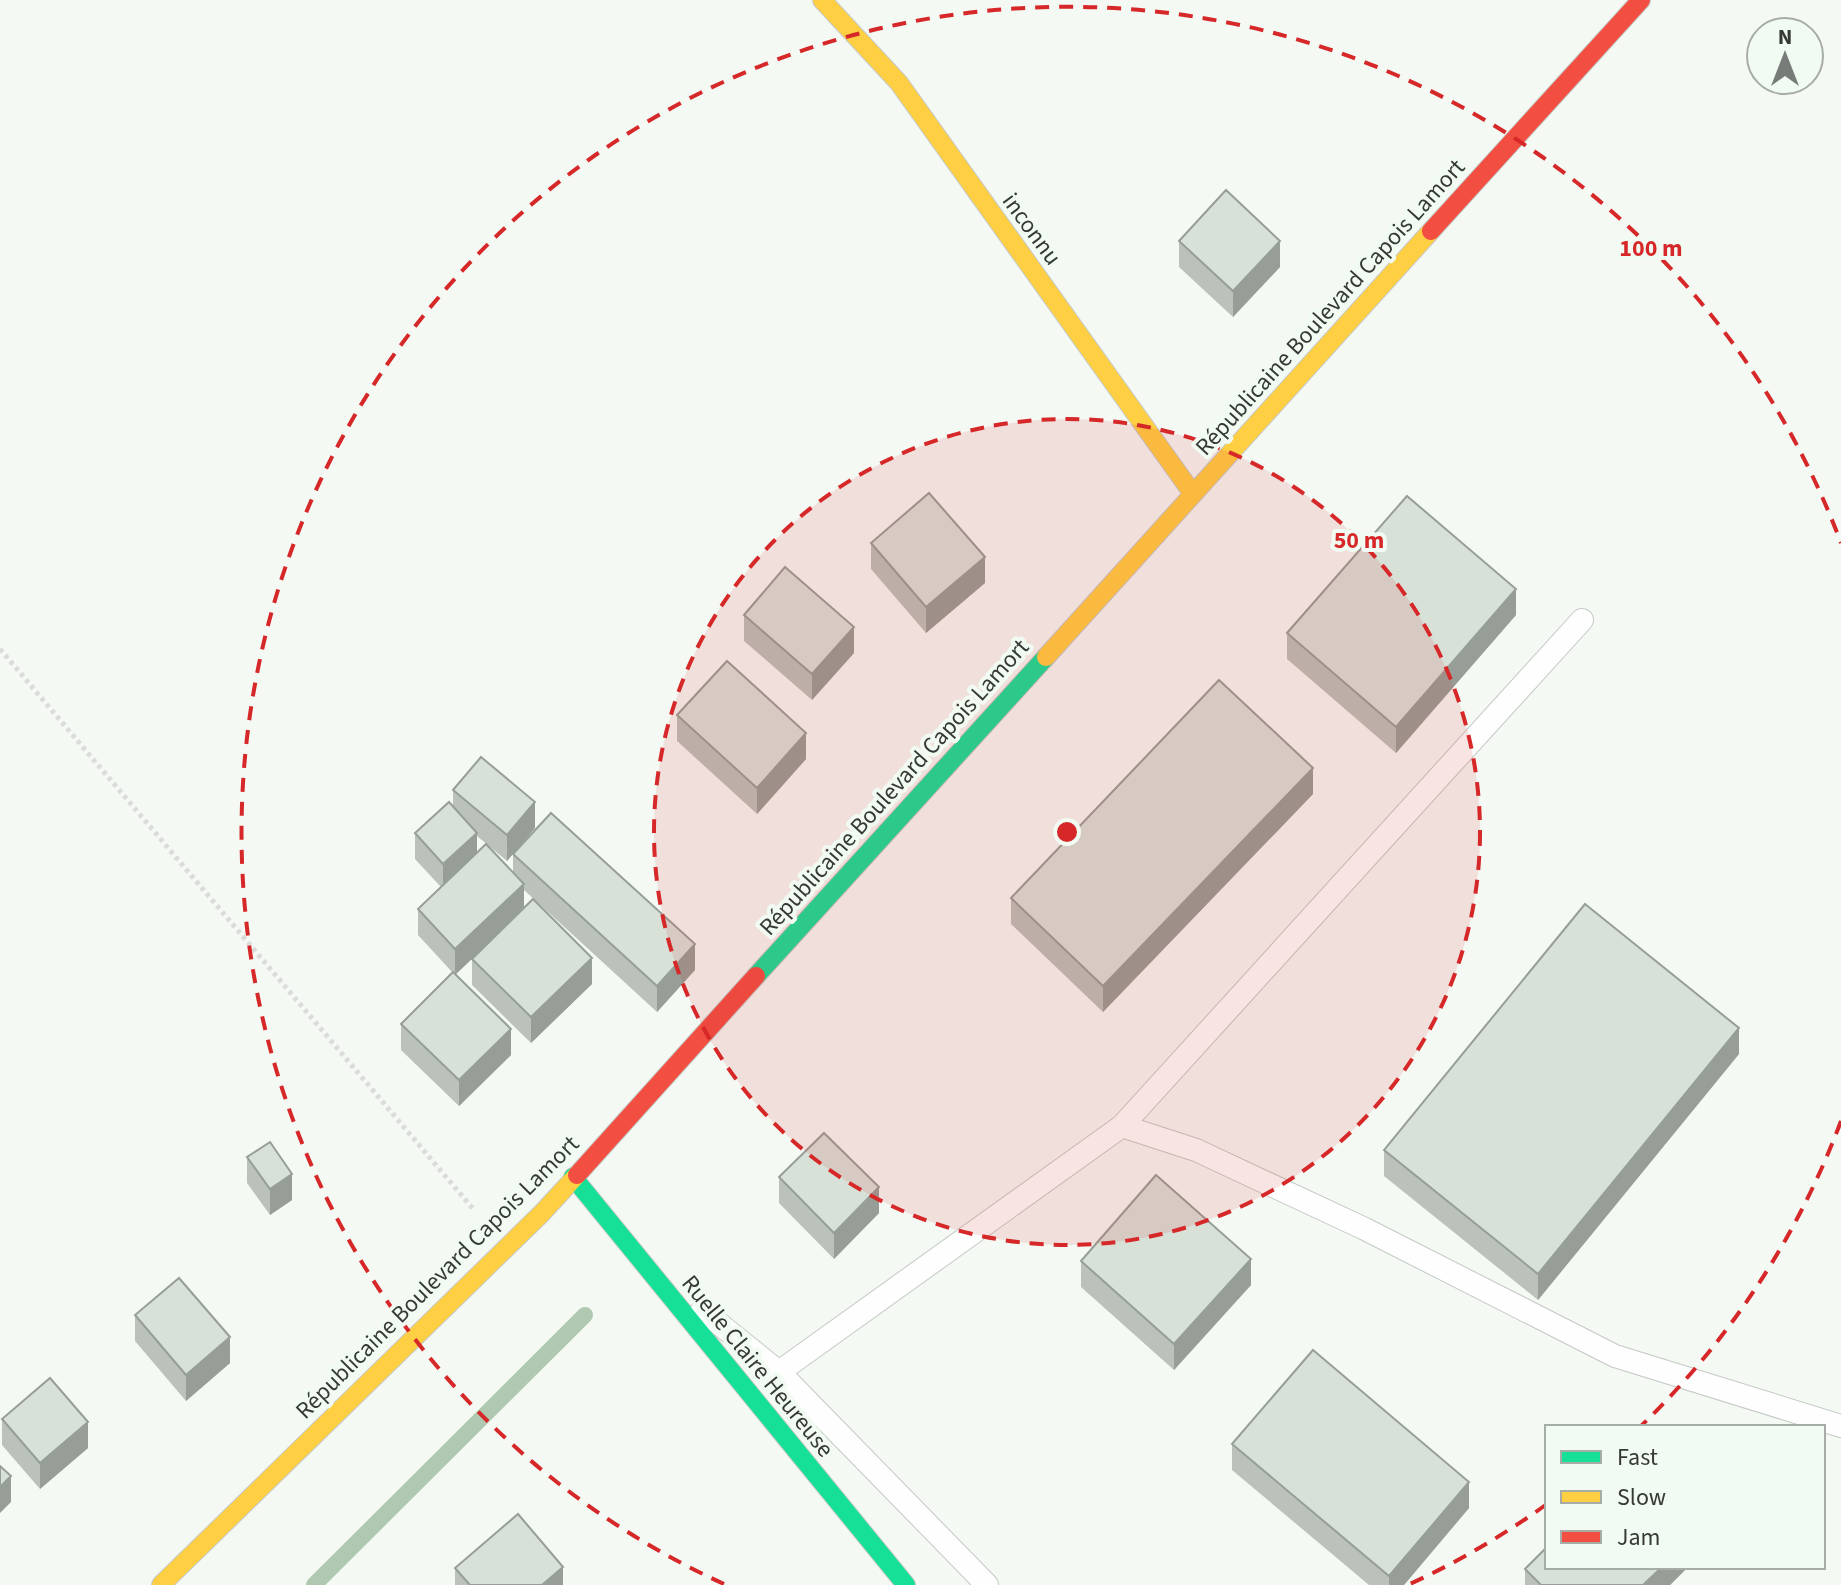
<svg xmlns="http://www.w3.org/2000/svg" width="1841" height="1585" font-family="'Source Sans 3',sans-serif">
<style>
.lines{fill:none;stroke-linecap:round;stroke-linejoin:round}
.stream{stroke:#afc8af;stroke-width:16}
.lane-casing{stroke:#c5c9c5;stroke-width:24}
.fast-casing{stroke:#c5c9c5;stroke-width:20}
.slow-casing{stroke:#c5c9c5;stroke-width:20}
.jam-casing{stroke:#c5c9c5;stroke-width:20}
.path{stroke:#dadcda;stroke-width:5;stroke-dasharray:4 4;stroke-linecap:butt}
.lane{stroke:#fdfefd;stroke-width:22}
.fast{stroke:#16e098;stroke-width:18}
.slow{stroke:#ffcf43;stroke-width:18}
.jam{stroke:#f24e42;stroke-width:18}
.wall{fill:#bac2ba}
.shaded-wall{fill:#979e97}
.building{fill:#d8e1d8;stroke:#979e97;stroke-width:2}
.ring{fill:none;stroke:#d62828;stroke-width:4;stroke-dasharray:14 10}
.labels{text-anchor:middle;stroke-width:8;stroke-linejoin:round;paint-order:stroke}
.street-label{font-size:24px;fill:#363935;stroke:#f2fbf2}
.centre{fill:#d62828;stroke:#f2fbf2;stroke-width:4}
.ring-label{font-size:24px;text-anchor:middle;font-weight:bold;fill:#d62828;stroke:#f2fbf2;stroke-width:8;stroke-linejoin:round;paint-order:stroke}
</style>
<rect width="100%" height="100%" fill="#f4f9f4"/>
<g class="lines">
<path class="stream" d="M314 1585 585 1315"/>
<defs>
<path id="lane" d="M1122 1126 1582 620
M702 1310 779 1372 987 1585
M779 1372 1122 1126 1196 1150 1365 1229 1615 1356 1841 1426"/>
<path id="fast" d="M756 976 1046 657
M573 1177 906 1585"/>
<path id="slow" d="M822 0 899 83 1193 494
M1046 657 1431 231
M161 1585 542 1213 577 1175"/>
<path id="jam" d="M1431 231 1641 0
M577 1175 756 976"/>
</defs>
<use href="#lane" class="lane-casing"/>
<use href="#fast" class="fast-casing"/>
<use href="#slow" class="slow-casing"/>
<use href="#jam" class="jam-casing"/>
<path class="path" d="M0 649 474 1210"/>
<use href="#lane" class="lane"/>
<use href="#fast" class="fast"/>
<use href="#slow" class="slow"/>
<use href="#jam" class="jam"/>
</g>
<path class="wall" d="M1179 241 1280 267 1233 317 1179 267Z
M871 543 985 583 926 633 871 569Z
M744 615 854 653 812 700 744 641Z
M1516 615 1396 753 1287 659V633Z
M677 715 806 759 757 814 677 741Z
M453 790 535 828 507 861 477 836V853L513 873V854L695 970 657 1012 524 890V909L592 984 531 1043 472 985V959L487 944 455 974 511 1055 459 1106 401 1050V1024L453 973 418 935V909L441 887 415 859V833L453 807Z
M1313 794 1103 1012 1011 924V898Z
M1739 1054 1538 1300 1384 1176V1150Z
M247 1157 292 1200 270 1215 247 1183Z
M779 1177 879 1213 834 1259 779 1203Z
M1081 1261 1251 1285 1174 1370 1081 1287Z
M135 1315 230 1363 186 1401 135 1341Z
M2 1419 88 1448 40 1489 2 1445Z
M1232 1444 1469 1508 1404 1585H1369L1232 1470Z
M1685 1567V1570L1670 1585H1525V1569Z
M455 1568 563 1585H455Z"/>
<path class="shaded-wall" d="M1280 241V267L1233 317V291Z
M985 557V583L926 633V607Z
M1516 589V615L1396 753V727Z
M854 627V653L812 700V674Z
M806 733V759L757 814V788Z
M1313 768V794L1103 1012V986Z
M535 802V828L507 861V835Z
M477 833V859L443 890V864Z
M524 884V910L455 975V949Z
M695 944V970L657 1012V986Z
M592 958V984L531 1043V1017Z
M1739 1028V1054L1538 1300V1274Z
M511 1029V1055L459 1106V1080Z
M292 1174V1200L270 1215V1189Z
M879 1187V1213L834 1259V1233Z
M1251 1259V1285L1174 1370V1344Z
M230 1337V1363L186 1401V1375Z
M88 1422V1448L40 1489V1463Z
M11 1476V1502L0 1513V1487Z
M1469 1482V1508L1404 1585H1389V1576Z
M563 1567V1585H542Z
M1662 1567H1685V1570L1670 1585H1643Z"/>
<path class="building" d="M1226 190 1280 241 1233 291 1179 241Z
M929 493 985 557 926 607 871 543Z
M1407 496 1516 589 1396 727 1287 633Z
M785 567 854 627 812 674 744 615Z
M727 661 806 733 757 788 677 715Z
M1219 680 1313 768 1103 986 1011 898Z
M481 757 535 802 507 835 453 790Z
M449 802 477 833 443 864 415 833Z
M551 813 695 944 657 986 513 854Z
M486 844 524 884 455 949 418 909Z
M533 899 592 958 531 1017 472 959Z
M1585 904 1739 1028 1538 1274 1384 1150Z
M453 972 511 1029 459 1080 401 1024Z
M824 1133 879 1187 834 1233 779 1177Z
M270 1142 292 1174 270 1189 247 1157Z
M1156 1175 1251 1259 1174 1344 1081 1261Z
M179 1278 230 1337 186 1375 135 1315Z
M1313 1350 1469 1482 1389 1576 1232 1444Z
M50 1378 88 1422 40 1463 2 1419Z
M0 1466 11 1476 0 1487Z
M518 1514 563 1567 542 1585H470L455 1568Z
M1547 1547V1567H1662L1643 1585H1541L1525 1569Z"/>
<circle cx="1067" cy="832" r="413" fill="#d62828" fill-opacity=".12"/>
<g class="ring">
<circle cx="1067" cy="832" r="413"/>
<path d="M1841 1121A826 826 0 0 1 1641 1426M1547 1504A826 826 0 0 1 1410 1584M724 1584A826 826 0 1 1 1841 543"/>
</g>
<g class="labels">
<g class="street-label">
<text transform="translate(1032 229) rotate(54)" y="8">inconnu</text>
<text transform="translate(1330 307) rotate(-48)" y="8">Républicaine Boulevard Capois Lamort</text>
<text transform="translate(894 787) rotate(-48)" y="8">Républicaine Boulevard Capois Lamort</text>
<text transform="translate(437 1277) rotate(-45)" y="8">Républicaine Boulevard Capois Lamort</text>
<text transform="translate(758 1366) rotate(51)" y="8">Ruelle Claire Heureuse</text>
</g>
</g>
<circle cx="1067" cy="832" r="12" class="centre"/>
<g class="ring-label">
<text x="1651" y="256">100 m</text>
<text x="1359" y="548">50 m</text>
</g>
<rect x="1545" y="1425" width="280" height="144" fill="#f2fbf2" stroke="#a7ada6" stroke-width="2"/>
<rect x="1561" y="1451" width="40" height="12" fill="#16e098" stroke="#a7ada6" stroke-width="2"/>
<text x="1617" y="1465" font-size="24" fill="#363935">Fast</text>
<rect x="1561" y="1491" width="40" height="12" fill="#ffcf43" stroke="#a7ada6" stroke-width="2"/>
<text x="1617" y="1505" font-size="24" fill="#363935">Slow</text>
<rect x="1561" y="1531" width="40" height="12" fill="#f24e42" stroke="#a7ada6" stroke-width="2"/>
<text x="1617" y="1545" font-size="24" fill="#363935">Jam</text>
<g transform="translate(1785 56)"><circle r="38" fill="#f2fbf2" stroke="#a7ada6" stroke-width="2"/>
<path d="M0-6L14 30L0 20L-14 30Z" fill="#787c78"/>
<text y="-12" font-size="22" font-weight="bold" text-anchor="middle" fill="#363935">N</text>
</g>
</svg>
